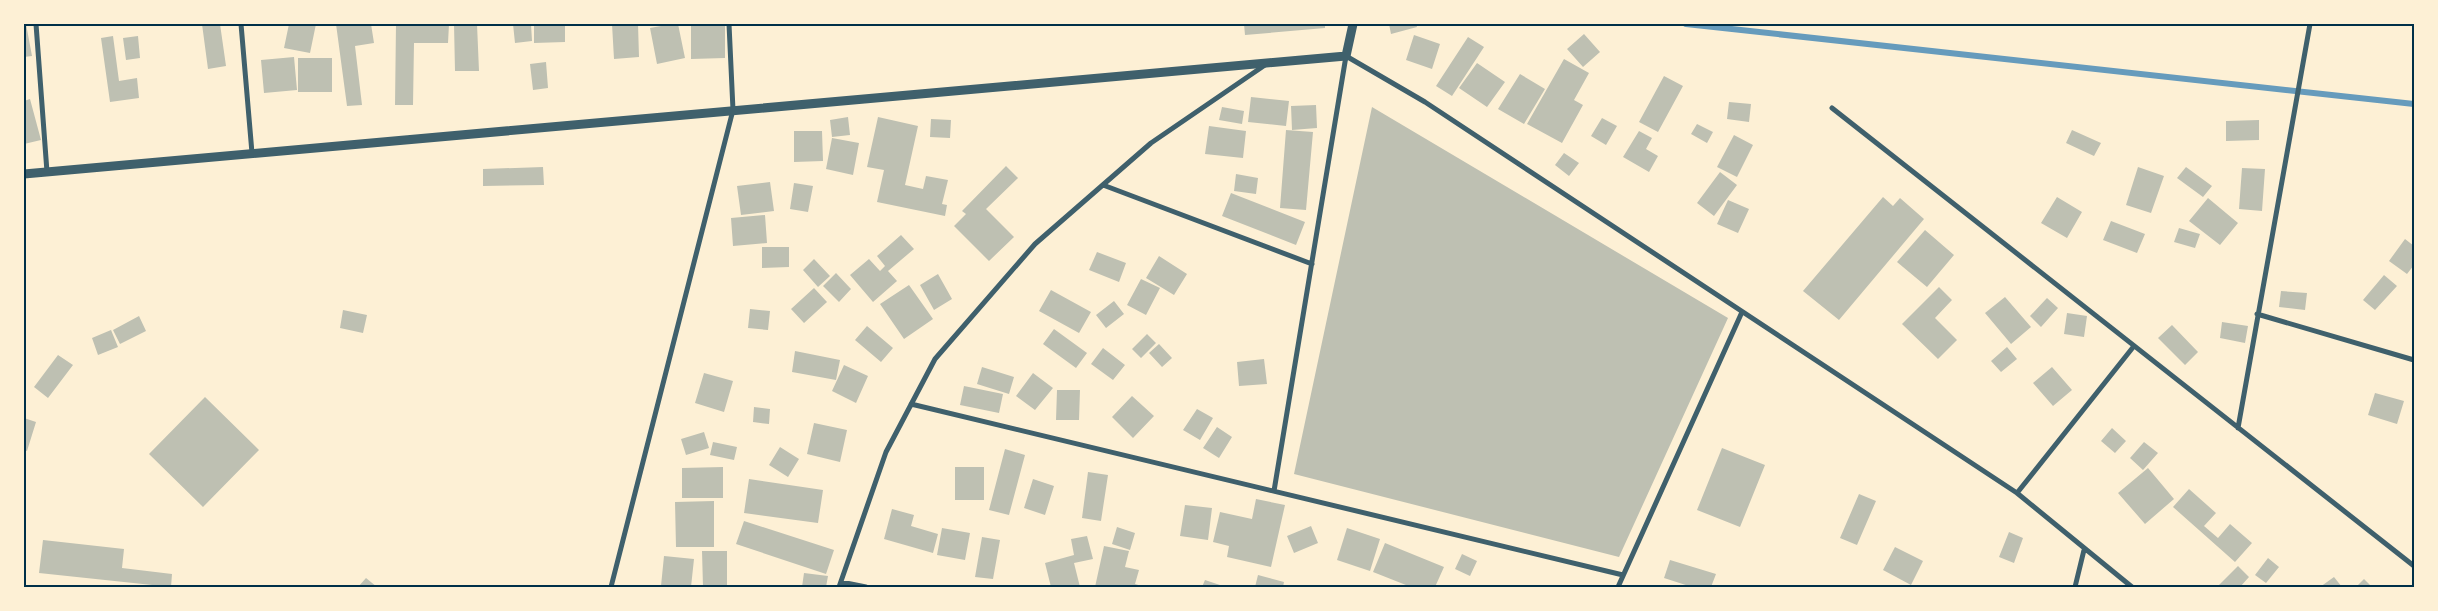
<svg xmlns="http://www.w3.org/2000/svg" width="2438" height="611" font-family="'Fira Sans',sans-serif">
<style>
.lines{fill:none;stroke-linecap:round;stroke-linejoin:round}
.stream{stroke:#669bbc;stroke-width:6}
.building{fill:#bec0b2}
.minor{stroke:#3f606c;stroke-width:5}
.tertiary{stroke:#3f606c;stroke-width:9}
.neatline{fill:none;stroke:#003049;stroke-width:2}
</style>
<rect width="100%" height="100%" fill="#fdf0d5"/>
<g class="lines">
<path class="stream" d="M1686 24 2414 104"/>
</g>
<path class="building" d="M24 24H26L32 56 24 57Z
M202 24H220L226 66 208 69Z
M289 24H316L310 53 284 48Z
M336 24H371L374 43 355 46 362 105 347 106Z
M396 24H449L448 43H414L413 105H395Z
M454 24H477L479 71H455Z
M513 24H531L532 41 515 43Z
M534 24H565V42L534 43Z
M612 24H638L639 57 614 59Z
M672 24H678L685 58 657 64 650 28Z
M691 24H725V58L691 59Z
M1244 24H1325V28L1245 35Z
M1389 24H1416L1417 27 1391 34Z
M1584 34 1600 52 1583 67 1567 49Z
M1414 35 1440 44 1432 69 1406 60Z
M113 36 119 81 137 78 139 98 110 102 101 38Z
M138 36 140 58 126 60 123 38Z
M1468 37 1484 47 1452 96 1436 86Z
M294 57 297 90 264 93 261 60Z
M298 58H332V92H298Z
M1564 59 1589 73 1574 100 1583 105 1562 143 1527 124Z
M546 62 548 88 533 90 530 64Z
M1477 63 1505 82 1487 107 1459 88Z
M1520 74 1545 89 1524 124 1498 109Z
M1664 76 1683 86 1658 132 1639 122Z
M1251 97 1289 101 1286 126 1248 122Z
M30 99 41 140 24 144V101Z
M1729 102 1751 104 1749 122 1727 119Z
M1316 105 1317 128 1292 130 1291 106Z
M1222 107 1244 111 1242 124 1219 120Z
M1372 107 1728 318 1619 557 1294 474Z
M848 117 850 135 832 137 830 120Z
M878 117 918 126 905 185 923 189 926 176 948 180 942 204 947 205 945 216 877 202 884 170 867 167Z
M1602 118 1617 126 1606 145 1591 136Z
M931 119 951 120 950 138 930 137Z
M2259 120V140L2226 141V121Z
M1697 124 1713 132 1707 143 1691 134Z
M1209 126 1246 131 1243 158 1205 154Z
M1286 130 1313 132 1306 210 1280 208Z
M2072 130 2101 143 2094 156 2066 143Z
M794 131H822L823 161 794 162Z
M1639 131 1652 138 1646 149 1658 156 1649 172 1623 157Z
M1734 135 1753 145 1737 177 1717 167Z
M832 138 859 143 853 175 826 169Z
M1564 153 1579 163 1569 176 1555 165Z
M1006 166 1018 178 986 209 1014 237 989 261 954 226 966 214 962 211Z
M543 167 544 185 483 186V169Z
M2138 167 2164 176 2151 213 2126 205Z
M2186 167 2212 186 2203 197 2177 178Z
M2242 168 2265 169 2262 211 2239 209Z
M1720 172 1737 185 1714 216 1697 203Z
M1236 174 1258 178 1256 194 1234 191Z
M770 182 774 211 741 215 737 186Z
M794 183 813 186 808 212 790 209Z
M1231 193 1305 222 1296 245 1222 216Z
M1883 197 1893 206 1900 198 1924 219 1839 320 1803 291Z
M2057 197 2082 212 2067 238 2041 223Z
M2208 198 2238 223 2220 245 2189 221Z
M1728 200 1749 209 1738 233 1717 224Z
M765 215 767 243 733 246 731 218Z
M2111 221 2145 234 2137 253 2103 240Z
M2179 228 2200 234 2195 248 2174 242Z
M1925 230 1954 255 1927 287 1897 262Z
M901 235 914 249 888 271 897 281 873 302 850 275 869 259 880 271 885 266 877 256Z
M2405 239 2414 246V265L2407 274 2389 261Z
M762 247H789V267L762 268Z
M1097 252 1126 263 1119 282 1089 270Z
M1159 256 1187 274 1174 295 1146 278Z
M814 259 830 276 818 287 803 270Z
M836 273 851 289 839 302 823 286Z
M938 274 952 299 934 310 920 285Z
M2384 275 2397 286 2375 310 2363 300Z
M1141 279 1160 288 1146 315 1127 305Z
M909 285 933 319 904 339 880 304Z
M1939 287 1952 300 1935 318 1957 340 1938 359 1902 324Z
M814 288 827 302 804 323 791 309Z
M1051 290 1091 312 1079 333 1039 311Z
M2281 291 2307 293 2305 310 2279 307Z
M2005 297 2031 327 2011 344 1985 313Z
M2047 298 2058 308 2041 327 2030 316Z
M1114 301 1124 314 1106 328 1096 315Z
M750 309 770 311 768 330 748 328Z
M343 310 367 315 363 333 340 328Z
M2067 313 2087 316 2084 337 2064 334Z
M139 316 146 331 120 344 113 330Z
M2222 322 2248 326 2245 343 2220 338Z
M2172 325 2198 352 2185 365 2158 338Z
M867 326 893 348 881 362 855 340Z
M1054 329 1087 353 1076 368 1043 344Z
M111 330 118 347 98 355 92 338Z
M1147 334 1156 343 1141 358 1132 349Z
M1159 344 1172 358 1162 367 1149 353Z
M2007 347 2017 359 2001 372 1991 361Z
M1103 348 1125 365 1113 380 1091 364Z
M795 351 840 360 836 380 792 372Z
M58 355 73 365 48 398 34 387Z
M1264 359 1267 384 1239 386 1237 362Z
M844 365 868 376 856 403 832 391Z
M982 367 1014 377 1009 394 977 384Z
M2052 367 2072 390 2053 406 2033 383Z
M704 373 733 381 724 412 695 403Z
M1033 373 1053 388 1035 410 1016 396Z
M964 386 1003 394 999 413 960 405Z
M1057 390H1080L1079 420H1056Z
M2375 393 2404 401 2397 424 2368 415Z
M1132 396 1154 416 1133 438 1112 417Z
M205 397 259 450 203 507 149 454Z
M754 407 770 409 769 424 753 422Z
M1197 409 1213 418 1200 440 1183 430Z
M24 418 36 422 27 451 24 450Z
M814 423 847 430 840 462 807 454Z
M1217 427 1232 437 1219 458 1203 448Z
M2112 428 2126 441 2115 453 2101 441Z
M704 432 709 448 686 455 681 439Z
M713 442 737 447 734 460 710 455Z
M2144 442 2158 453 2143 470 2130 458Z
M780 447 799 459 788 477 769 465Z
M1722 448 1765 465 1740 527 1697 510Z
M1005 449 1025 455 1009 515 989 510Z
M723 467V498H682V468Z
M955 467H984V500H955Z
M2148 468 2174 499 2145 524 2118 493Z
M1088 472 1108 475 1101 521 1082 518Z
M749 479 823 490 818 523 744 513Z
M1033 479 1054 486 1045 515 1024 508Z
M2189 489 2216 513 2204 526 2218 538 2230 524 2252 543 2235 562 2173 507Z
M1859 494 1876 501 1857 545 1840 538Z
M1256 499 1285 505 1271 567 1227 557 1229 546 1213 542 1220 512 1252 519Z
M714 501V547H676L675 502Z
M1185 505 1212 508 1208 540 1180 536Z
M892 509 914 515 911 526 938 534 933 553 884 539Z
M744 521 834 550 826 574 736 544Z
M1311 526 1318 543 1294 553 1287 536Z
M1117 527 1135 533 1130 550 1112 544Z
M942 528 970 533 965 560 937 555Z
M1347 528 1380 539 1370 571 1337 560Z
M2009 532 2023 538 2014 563 1999 557Z
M1087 536 1093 559 1074 563 1080 587H1051L1045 563 1074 555 1071 539Z
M982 537 1000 540 993 579 975 577Z
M43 540 124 549 122 568 172 574 171 587 39 573Z
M1385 543 1444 567 1435 587H1411L1373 572Z
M1104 546 1129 551 1125 567 1139 570 1135 584 1145 587H1095Z
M1895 547 1923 561 1911 585 1883 570Z
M702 551H727V587H703Z
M1462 554 1477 561 1470 576 1455 569Z
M664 556 694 559 691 587 661 586Z
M2268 558 2279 567 2266 583 2255 575Z
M1670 560 1716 574 1711 587H1692L1664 578Z
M2238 566 2249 577 2240 587H2217Z
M804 573 828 576 826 587H802Z
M1258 575 1284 582 1283 587H1255Z
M2334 577 2342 587H2320Z
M366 578 377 587H358Z
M2364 579 2372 587H2356Z
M1205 580 1226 587H1202Z"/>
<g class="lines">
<path class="minor" d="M36 24 47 172
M241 24 252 153
M1832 108 2414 566
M1103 185 1312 264
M2257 314 2414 360
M911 404 1623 575
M2238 428 2310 24
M1274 491 1346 56 1425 102 2017 493 2132 587
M2017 493 2134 346
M841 582 866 587
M611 587 733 110 729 24
M839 587 886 452 935 359 1035 244 1151 143 1265 65
M1618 587 1742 312
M2075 587 2084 550"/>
<path class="tertiary" d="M24 174 1346 56 1353 24"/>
</g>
<rect width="2438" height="611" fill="none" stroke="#fdf0d5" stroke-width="50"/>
<rect x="25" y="25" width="2388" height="561" class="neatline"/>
</svg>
